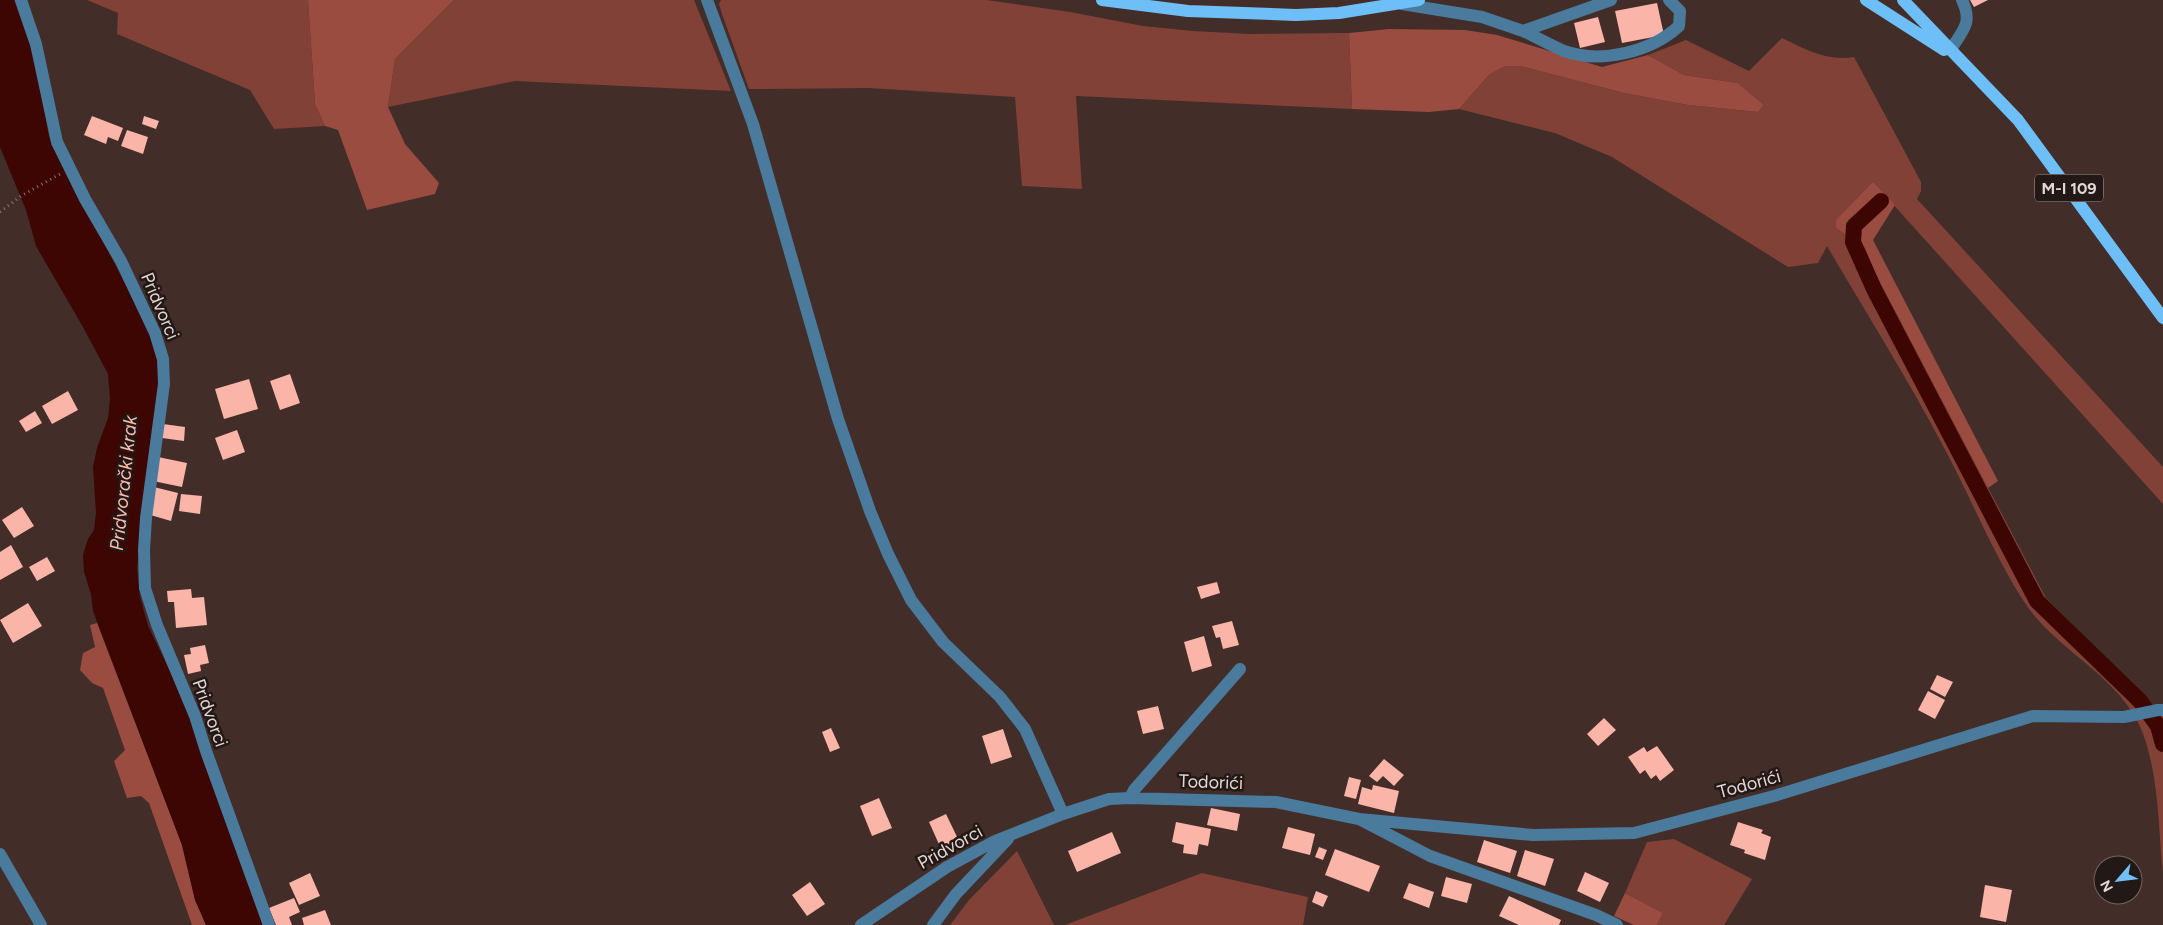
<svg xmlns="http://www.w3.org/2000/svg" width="2163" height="925" font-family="Figtree,sans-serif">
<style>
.green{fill:#824136}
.forest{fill:#9a4c40}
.water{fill:#3d0602}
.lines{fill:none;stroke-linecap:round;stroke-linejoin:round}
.canal{stroke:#3d0602;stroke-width:16}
.building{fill:#fbb4a8}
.path{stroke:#8a7875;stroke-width:3;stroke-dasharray:1 4;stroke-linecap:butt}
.minor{stroke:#4a7b9d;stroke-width:12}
.major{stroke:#6ebff7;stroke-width:12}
.labels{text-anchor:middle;stroke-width:5;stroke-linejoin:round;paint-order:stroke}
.shield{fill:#221816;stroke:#aa9d9a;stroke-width:1}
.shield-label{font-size:16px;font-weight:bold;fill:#e4d6d3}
.street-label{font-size:18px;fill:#e4d6d3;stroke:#221816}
.water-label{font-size:19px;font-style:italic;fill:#fcb8ab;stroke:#221816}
</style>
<rect width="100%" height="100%" fill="#422d29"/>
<path class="green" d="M87 0H308L315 104 325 126 274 129 250 90 117 34 118 13Z
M454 0H694L731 91 515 81 388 107 395 59Z
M721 0H987L1070 12 1143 26 1193 31 1250 34 1349 33 1352 109 1076 96 1082 189 1022 186 1015 97 869 88 749 89 722 14 719 4Z
M1782 38C1804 49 1829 62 1854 57L1921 182V191L1917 199 2163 467V504L1873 182 1836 228 1865 248 1874 271 2046 598 2163 715V873C2158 826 2159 775 2142 731 2119 674 2055 651 2023 600 1991 550 1970 495 1941 442 1906 376 1865 311 1827 246L1818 263 1788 267 1612 157 1555 133 1459 109 1489 75 1505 66H1520L1624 93 1688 105 1758 112 1764 105 1738 83 1684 75 1648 55 1686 40 1749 71Z
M1674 839 1752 879 1724 925H1657L1663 913 1625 893 1647 842Z
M1017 851 1054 925H950L969 900Z
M1202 873 1308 897 1303 925H1065Z"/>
<path class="forest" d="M308 0H454L395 59 388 107 405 144 439 183 435 194 367 210 338 130 325 126 315 104Z
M1389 29 1465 30 1497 35 1602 67 1648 55 1684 75 1738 83 1764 105 1758 112 1688 105 1624 93 1520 66H1505L1489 75 1459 109 1429 112 1352 109 1349 33Z
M1873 182 1895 205 1873 240 1998 481 1988 488 1874 271 1865 248 1836 228V220Z
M97 623 182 845 195 900 206 925H192L149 803 141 796 127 798 114 761 125 750 103 688 92 683 80 670 83 653 95 647 90 625Z
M1625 893 1663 913 1657 925H1634L1614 916Z"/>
<path class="water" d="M0 0H14L36 63 49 137 149 330 160 371 137 568 140 597 148 626 189 710 264 925H206L195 900 182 845 93 611 91 594 84 572 83 555 88 539 94 530 96 513 93 467 97 448 108 418 110 399 108 374 83 327 36 246 26 210 0 147Z"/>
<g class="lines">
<path class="canal" d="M1881 201 1854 226 1853 242 1874 289 2037 601 2140 701 2158 726 2163 744"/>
</g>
<path class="building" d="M1970 0H1988L1974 7Z
M1657 3 1664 35 1622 43 1615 11Z
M1598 17 1605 42 1580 48 1574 23Z
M92 116 123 128 118 141 108 137 106 144 84 135Z
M144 116 159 121 156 129 142 124Z
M127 130 148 137 143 154 121 146Z
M290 374 300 403 280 410 270 381Z
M249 379 258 409 224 419 215 389Z
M68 391 78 410 52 424 42 406Z
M35 411 42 423 26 432 19 421Z
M163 424 185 427 184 441 162 438Z
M237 430 245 452 223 460 215 438Z
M158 457 187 463 182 487 153 481Z
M154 487 178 493 171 521 147 514Z
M181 494 202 496 200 514 179 511Z
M22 507 34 526 14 538 2 520Z
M11 545 23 567 0 580V552Z
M47 557 55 571 37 581 29 567Z
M1217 582 1220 593 1201 599 1197 587Z
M191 589 192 598 204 597 207 625 176 628 174 602H168L167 591Z
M28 603 42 626 13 643 0 620Z
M1232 621 1239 645 1223 649 1220 637 1216 638 1212 626Z
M1204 636 1212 666 1192 672 1184 642Z
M205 645 209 663 200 665 201 671 188 674 184 655 191 654 190 648Z
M1937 675 1953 682 1945 697 1930 689Z
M1928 691 1945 700 1935 719 1918 710Z
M1158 706 1164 729 1143 734 1137 711Z
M1604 718 1616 730 1598 746 1587 734Z
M831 728 840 748 830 752 822 732Z
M1003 729 1012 757 991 764 982 736Z
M1657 746 1674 770 1660 781 1656 775 1651 779 1645 770 1640 774 1628 757 1644 747 1647 752Z
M1384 759 1404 775 1394 786 1383 776 1377 782 1369 776Z
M1349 777 1361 780 1356 799 1344 796Z
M1373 785 1399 791 1394 813 1358 804 1362 787 1372 790Z
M879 798 892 828 872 836 860 806Z
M1211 808 1240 814 1237 831 1207 825Z
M946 814 960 843 942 851 929 822Z
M1176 822 1211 829 1208 846 1199 844 1197 855 1183 853 1184 845 1172 842Z
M1738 822 1763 830 1761 833 1771 837 1765 860 1744 853 1745 850 1730 845Z
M1288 827 1315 834 1310 855 1282 848Z
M1112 832 1121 853 1077 872 1068 851Z
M1484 840 1517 851 1510 873 1477 862Z
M1319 847 1327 850 1323 860 1315 857Z
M1335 849 1380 866 1369 892 1325 875Z
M1525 850 1554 859 1545 886 1517 876Z
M1585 872 1609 883 1600 902 1577 891Z
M310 873 320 896 299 905 289 883Z
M1446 877 1472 884 1467 903 1441 896Z
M810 882 825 904 807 916 792 895Z
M1409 883 1434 892 1429 908 1403 898Z
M1985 885 2012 890 2006 922 1980 917Z
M1316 891 1328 896 1323 907 1312 902Z
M1509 896 1561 920 1559 925H1519L1499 916Z
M294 898 300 912 289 917 292 925H276L269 908Z
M325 910 331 925H304L302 918Z"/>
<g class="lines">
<path class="path" d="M0 212 21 196 60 174"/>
<path class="minor" d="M21 0 36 44 57 142 85 199 121 261 155 333 163 359 164 384 146 518 144 550 145 588 157 625 195 716 206 751 269 925
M707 0 753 124 838 419 870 511 888 554 911 600 943 642 1000 697 1025 729 1063 814
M1402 4 1482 17 1523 31 1611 0
M1523 31C1536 37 1550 45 1564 51 1601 64 1651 52 1679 26L1680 11 1669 0
M1951 49C1963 30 1973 23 1962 0
M1130 798 1134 790 1240 669
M1359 819 1533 835 1634 833 1774 796 2033 716 2124 717 2158 710H2163
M0 854 41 925
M861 925 947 867 995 841 1063 814 1109 799 1130 798 1276 802 1359 819 1430 856 1596 915 1617 925
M933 925 956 894 1008 839"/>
<path class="major" d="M1102 0 1188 11 1296 15 1339 13 1419 0
M1866 0 1944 50
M1903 0 2018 120 2163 318"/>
</g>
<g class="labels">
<rect class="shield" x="2035" y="174.5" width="68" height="27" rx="4"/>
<g class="shield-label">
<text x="2069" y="194">M-I 109</text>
</g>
<g class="street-label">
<text transform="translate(160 306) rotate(67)" y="6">Pridvorci</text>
<text transform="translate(210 713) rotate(70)" y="6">Pridvorci</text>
<text transform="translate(1211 782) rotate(2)" y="6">Todorići</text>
<text transform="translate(1749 784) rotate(-15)" y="6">Todorići</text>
<text transform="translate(950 847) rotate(-29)" y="6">Pridvorci</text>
</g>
<g class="water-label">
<text transform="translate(123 483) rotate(-84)" y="7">Pridvorački krak</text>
</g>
</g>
<g transform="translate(2118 880) rotate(242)"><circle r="24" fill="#221816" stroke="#706462"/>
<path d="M0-4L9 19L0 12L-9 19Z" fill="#73c0f6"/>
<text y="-8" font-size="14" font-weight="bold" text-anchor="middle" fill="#e4d6d3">N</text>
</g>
</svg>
